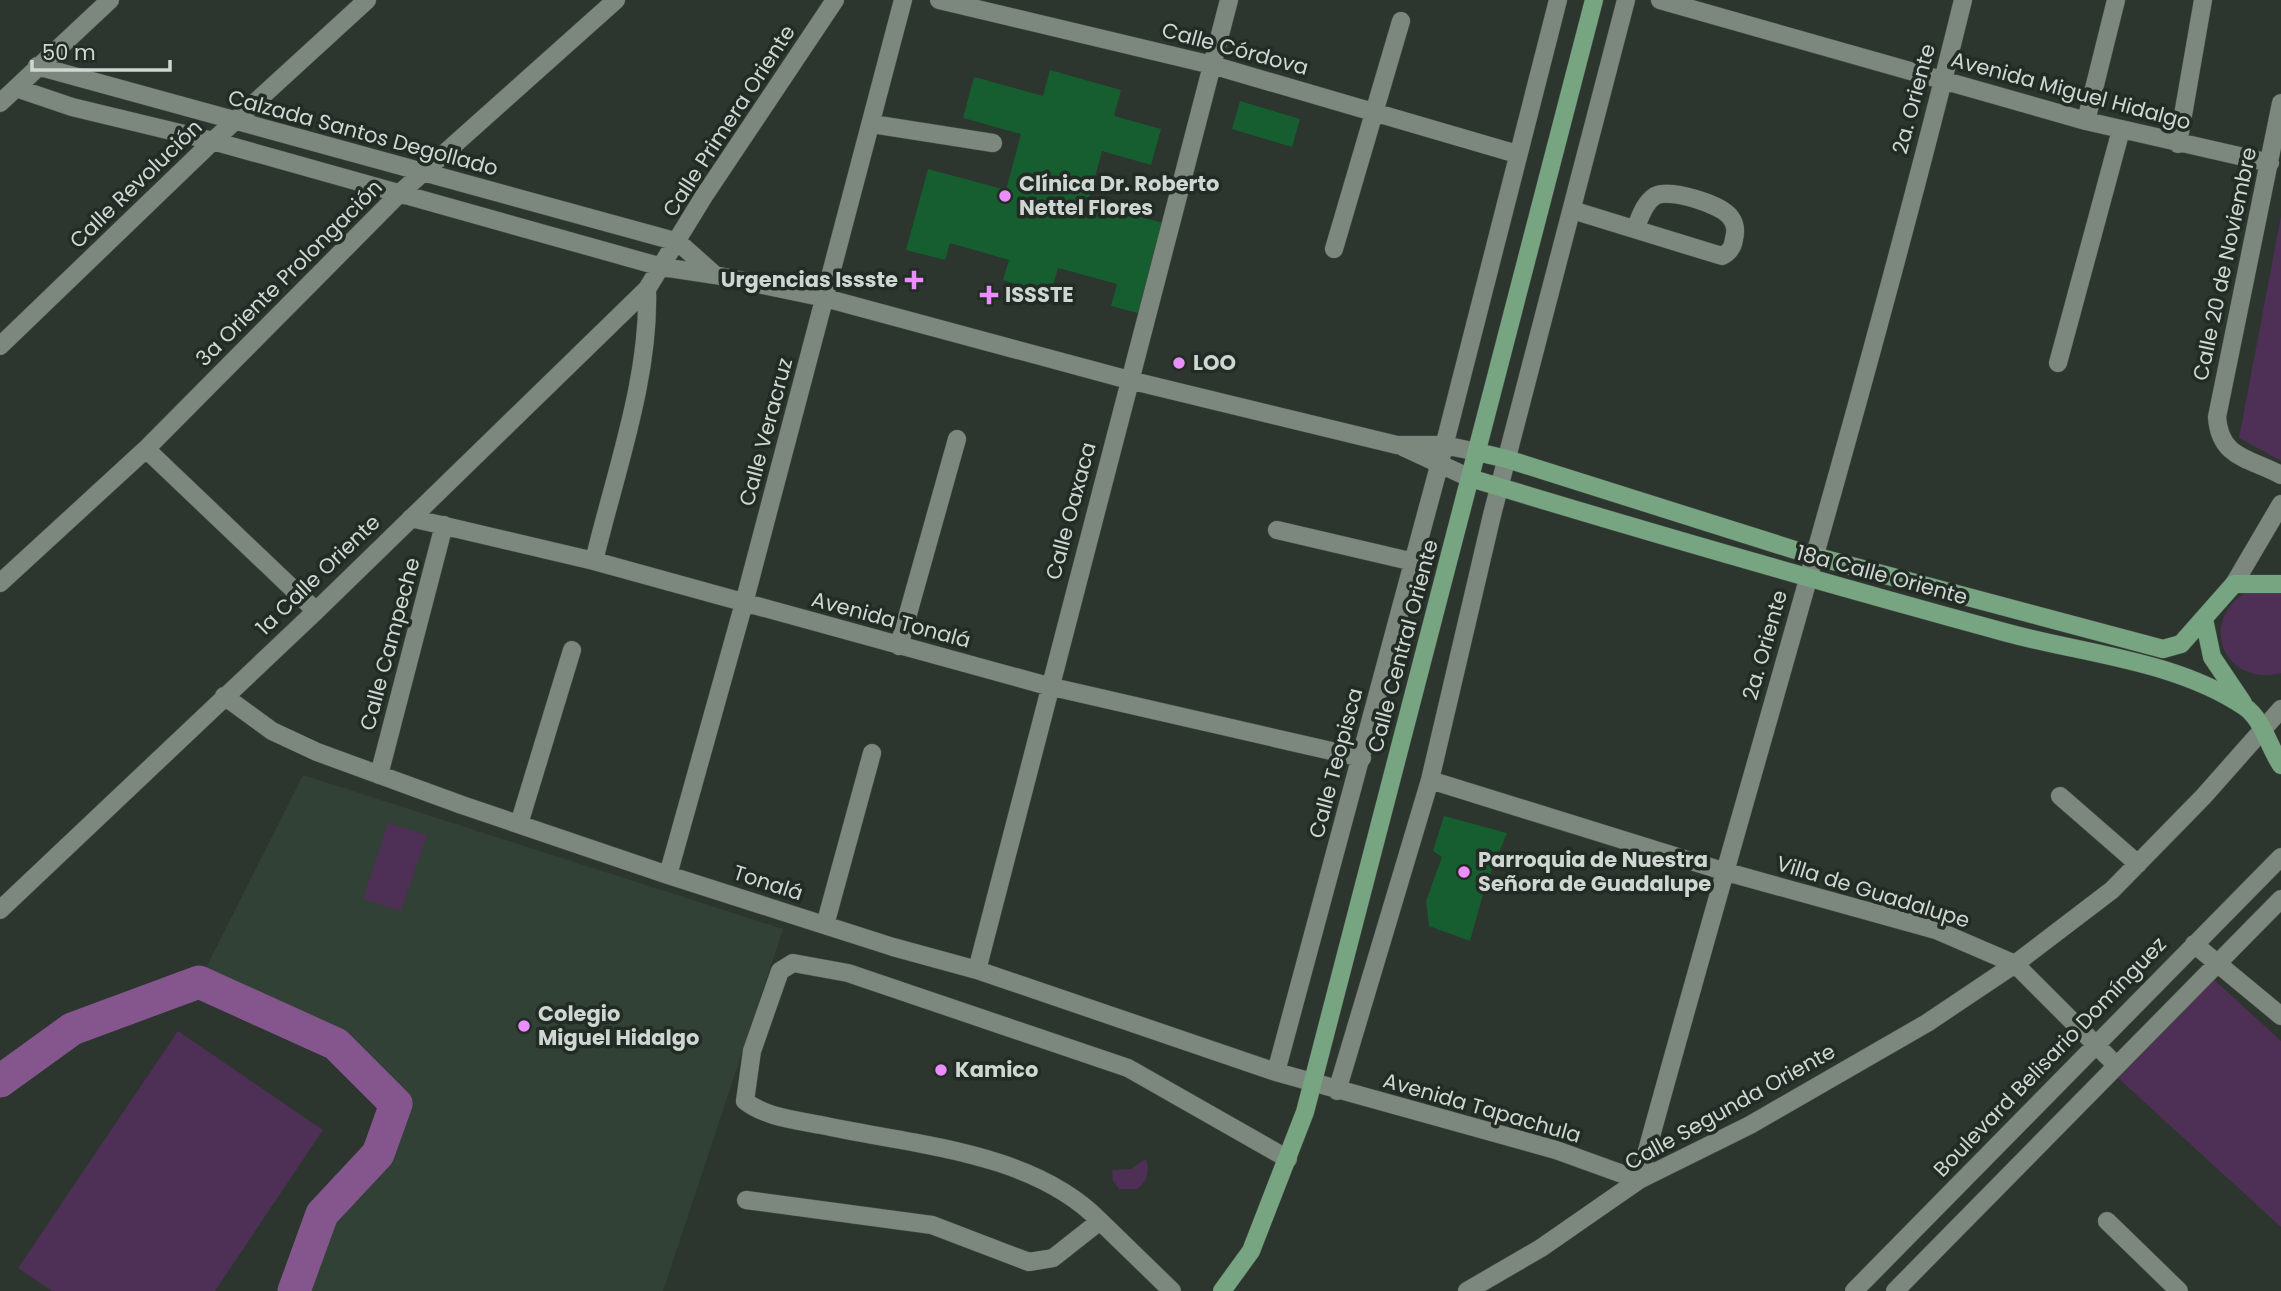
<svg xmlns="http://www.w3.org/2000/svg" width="2281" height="1291" font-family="Poppins,sans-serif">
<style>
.built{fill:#324135}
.green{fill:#4e2f55}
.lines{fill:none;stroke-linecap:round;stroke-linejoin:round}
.river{stroke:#85568e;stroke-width:33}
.building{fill:#165d30}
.minor-casing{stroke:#49514a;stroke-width:19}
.major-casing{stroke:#49514a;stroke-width:19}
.minor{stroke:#7c877e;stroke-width:18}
.major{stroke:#77a582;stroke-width:18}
.poi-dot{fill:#ea8dfd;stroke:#222c24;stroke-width:2.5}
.labels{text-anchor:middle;stroke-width:7;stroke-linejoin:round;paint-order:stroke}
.street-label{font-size:21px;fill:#d0d6d1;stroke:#222c24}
.poi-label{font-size:21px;font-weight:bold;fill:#d0d6d1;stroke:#222c24;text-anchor:start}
</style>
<rect width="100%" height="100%" fill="#2c362e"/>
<path class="built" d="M303 775 783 929 663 1291H294L322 1214 378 1154 396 1104 336 1044 199 982Z"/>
<path class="green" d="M2281 216V461L2239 438Z
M2252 589 2281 591V673C2221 688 2196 616 2252 589Z
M388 823 427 835 401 911 363 899Z
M2210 976 2281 1041V1227L2118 1078Z
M178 1031 323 1130 215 1291H52L18 1268Z
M1146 1159C1150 1172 1148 1180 1137 1189H1119L1113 1181 1112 1170 1131 1169Z"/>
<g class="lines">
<path class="river" d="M0 1081 72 1029 199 982 336 1044 396 1104 378 1154 322 1214 294 1291"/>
</g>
<path class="building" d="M1050 70 1121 90 1114 116 1161 129 1151 165 1102 151 1088 202 1163 223 1138 313 1111 306 1117 284 1058 268 1047 306 1020 299 1023 286 1003 280 1009 260 950 243 945 260 906 250 928 169 1006 190 1021 134 963 118 974 77 1043 96Z
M1240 101 1300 119 1292 147 1232 129Z
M1444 816 1507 833 1485 887 1470 941 1429 926 1426 901 1442 857 1433 851Z"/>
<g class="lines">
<defs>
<path id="minor" d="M939 0 1212 65 1517 154
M1660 0 2086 121 2270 163
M37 66 678 242 715 275
M16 88 72 107 213 141 662 267 715 275 825 298 1129 380 1397 445H1444L1477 452
M0 103 110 0
M2281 103 2217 417C2220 459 2250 458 2281 475
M2086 121 2116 0
M872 124 993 143
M2178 144 2203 0
M1572 210 1722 256C1730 252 1733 247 1734 239 1736 231 1736 225 1731 218 1722 204 1669 188 1655 196 1644 203 1640 218 1635 229
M1334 249 1401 21
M0 346 213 141 367 0
M2058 363 2121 130
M1403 447 1470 478
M146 449 316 611
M411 518 594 561 1048 686 1362 758
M1277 530 1414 562
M594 561C615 473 650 378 647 289
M0 583 146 449 400 193 616 0
M2234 584 2281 504
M899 646 957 439
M224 696 272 731 317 752 462 805 668 875 893 947 977 970 1276 1072 1556 1150 1639 1180C1746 787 1866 396 1963 0
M379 775 444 525
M1430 780 1723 871 1936 930 2015 964 2116 1065
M2060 796 2138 864
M519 824 572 650
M668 875 744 603 903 0
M0 910 316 611 647 289 704 196 835 0
M825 925 872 753
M2194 944 2281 1016
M977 970 1229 0
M1276 1072 1439 466 1558 0
M1337 1091 1430 780 1492 515 1626 0
M746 1200 932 1225 1029 1262 1053 1258 1100 1221 1172 1291
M1100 1221C1032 1151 912 1145 821 1125 796 1120 765 1117 745 1101L752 1051 780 971 793 963 848 973 1128 1068 1288 1159
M2107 1221 2179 1291
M1467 1291 1541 1248 1639 1180 1750 1125 1927 1023 2015 964 2112 890 2203 797 2281 709
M1854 1291 2281 857
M1895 1291 2281 899"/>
<path id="major" d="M1477 452 1507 459 1814 556 2163 649 2181 644 2234 584H2281
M1470 478C1647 532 1825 583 2004 632 2083 654 2175 660 2245 707 2263 720 2269 747 2281 765
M2204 619 2212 657 2243 703
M1222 1291 1251 1251 1305 1112 1594 0"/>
</defs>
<use href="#minor" class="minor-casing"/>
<use href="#major" class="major-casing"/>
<use href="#minor" class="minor"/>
<use href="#major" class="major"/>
</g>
<g class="poi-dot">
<circle cx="1005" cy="196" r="7"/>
<path d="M910.5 269.5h7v7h7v7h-7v7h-7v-7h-7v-7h7z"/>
<path d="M985.5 284.5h7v7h7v7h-7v7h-7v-7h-7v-7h7z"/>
<circle cx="1179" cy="363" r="7"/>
<circle cx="1464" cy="872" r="7"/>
<circle cx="524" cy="1026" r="7"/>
<circle cx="941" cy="1070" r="7"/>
</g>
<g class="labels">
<g class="street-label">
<text transform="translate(1235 49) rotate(15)" y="7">Calle Córdova</text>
<text transform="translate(2071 91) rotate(15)" y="7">Avenida Miguel Hidalgo</text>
<text transform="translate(1914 99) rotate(-75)" y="7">2a. Oriente</text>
<text transform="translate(729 121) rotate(-57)" y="7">Calle Primera Oriente</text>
<text transform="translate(363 133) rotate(15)" y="7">Calzada Santos Degollado</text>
<text transform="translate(136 184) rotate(-44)" y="7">Calle Revolución</text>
<text transform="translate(2225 264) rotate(-78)" y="7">Calle 20 de Noviembre</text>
<text transform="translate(289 273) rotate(-45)" y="7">3a Oriente Prolongación</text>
<text transform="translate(766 432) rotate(-75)" y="7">Calle Veracruz</text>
<text transform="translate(1071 511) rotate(-75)" y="7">Calle Oaxaca</text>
<text transform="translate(318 575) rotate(-44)" y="7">1a Calle Oriente</text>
<text transform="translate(1882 575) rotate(15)" y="7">18a Calle Oriente</text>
<text transform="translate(891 620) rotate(15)" y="7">Avenida Tonalá</text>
<text transform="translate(390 644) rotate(-75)" y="7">Calle Campeche</text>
<text transform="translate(1765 645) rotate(-74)" y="7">2a. Oriente</text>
<text transform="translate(1403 646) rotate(-75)" y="7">Calle Central Oriente</text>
<text transform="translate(1336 763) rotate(-75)" y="7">Calle Teopisca</text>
<text transform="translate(768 883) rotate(18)" y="7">Tonalá</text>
<text transform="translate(1873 892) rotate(17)" y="7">Villa de Guadalupe</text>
<text transform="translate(2050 1057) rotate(-46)" y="7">Boulevard Belisario Domínguez</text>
<text transform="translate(1730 1107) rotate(-29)" y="7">Calle Segunda Oriente</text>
<text transform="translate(1482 1108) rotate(16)" y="7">Avenida Tapachula</text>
</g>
<g class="poi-label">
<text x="1019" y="191">Clínica Dr. Roberto<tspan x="1019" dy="24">Nettel Flores</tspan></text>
<text x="898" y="287" text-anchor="end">Urgencias Issste</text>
<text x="1005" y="302">ISSSTE</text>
<text x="1193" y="370">LOO</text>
<text x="1478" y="867">Parroquia de Nuestra<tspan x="1478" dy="24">Señora de Guadalupe</tspan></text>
<text x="538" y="1021">Colegio<tspan x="538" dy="24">Miguel Hidalgo</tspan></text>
<text x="955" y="1077">Kamico</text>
</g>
</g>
<path d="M32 60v10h138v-10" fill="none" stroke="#d0d6d1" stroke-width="3.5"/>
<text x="42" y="60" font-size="21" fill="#d0d6d1" stroke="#222c24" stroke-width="5" paint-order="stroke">50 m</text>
</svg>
